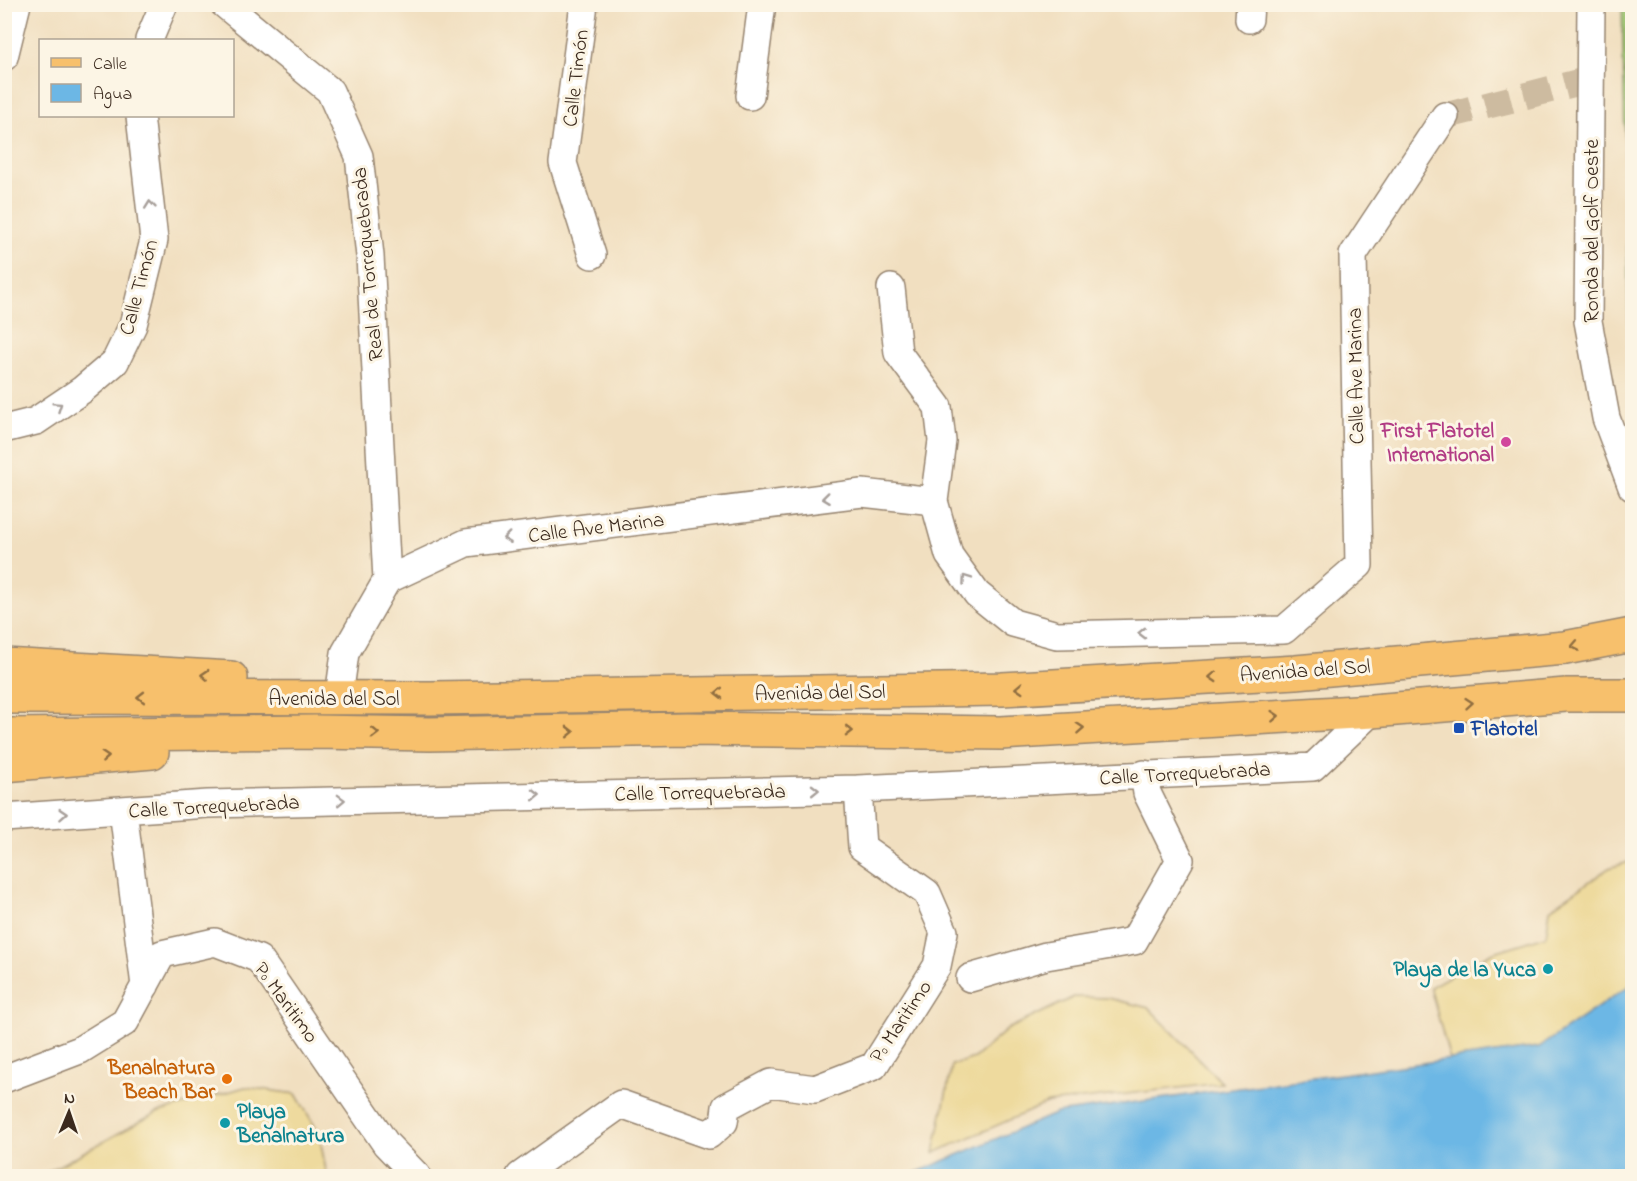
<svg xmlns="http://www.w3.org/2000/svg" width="1637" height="1181" font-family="'Indie Flower',sans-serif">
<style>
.green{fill:#9dc671;stroke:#6c7848;stroke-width:1.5}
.sand{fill:#eeda9e;stroke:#94825e;stroke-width:1.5}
.water{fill:#6cb7e5;stroke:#547082;stroke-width:1.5}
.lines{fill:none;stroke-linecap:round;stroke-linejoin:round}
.street-tunnel{stroke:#cdbba0;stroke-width:27;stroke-dasharray:27 14;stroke-linecap:butt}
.street-casing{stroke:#96846f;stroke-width:30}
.primary-casing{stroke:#96846f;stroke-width:36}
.street{stroke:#fff;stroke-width:27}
.primary{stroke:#f7c06c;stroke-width:33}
.oneway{stroke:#a79f9a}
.oneway2{stroke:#906e41}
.hotel-dot{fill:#d1479c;stroke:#fcf5e5;stroke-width:2}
.transit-dot{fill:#1a4fb4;stroke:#fcf5e5;stroke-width:2}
.culture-dot{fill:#0f9aa8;stroke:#fcf5e5;stroke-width:2}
.food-dot{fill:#e8710a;stroke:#fcf5e5;stroke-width:2}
.labels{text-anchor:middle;stroke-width:6;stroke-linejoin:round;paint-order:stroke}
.street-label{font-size:21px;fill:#3b2a1e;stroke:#fcf5e5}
.hotel-label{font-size:21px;font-weight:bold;fill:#b23c85;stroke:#fcf5e5;text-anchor:end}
.transit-label{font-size:21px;font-weight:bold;fill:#164399;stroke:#fcf5e5;text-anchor:start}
.culture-label{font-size:21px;font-weight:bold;fill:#0d838f;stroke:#fcf5e5;text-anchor:end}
.food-label{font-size:21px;font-weight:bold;fill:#c56008;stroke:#fcf5e5;text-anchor:end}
</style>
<rect width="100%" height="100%" fill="#fcf5e5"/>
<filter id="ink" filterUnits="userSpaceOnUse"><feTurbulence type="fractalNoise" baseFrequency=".0167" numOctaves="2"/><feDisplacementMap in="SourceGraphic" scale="12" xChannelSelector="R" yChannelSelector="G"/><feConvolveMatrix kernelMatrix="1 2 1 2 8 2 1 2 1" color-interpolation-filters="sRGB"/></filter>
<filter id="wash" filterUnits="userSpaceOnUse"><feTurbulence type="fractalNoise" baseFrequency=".008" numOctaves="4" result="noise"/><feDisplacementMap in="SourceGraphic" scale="24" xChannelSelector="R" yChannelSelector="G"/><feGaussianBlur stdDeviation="1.35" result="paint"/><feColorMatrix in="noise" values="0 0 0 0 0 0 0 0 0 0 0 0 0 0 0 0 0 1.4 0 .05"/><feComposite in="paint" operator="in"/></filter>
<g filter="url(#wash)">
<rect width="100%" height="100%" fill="#f1dfc0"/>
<path class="green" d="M1622 5H1632V417L1631 415Z"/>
<path class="sand" d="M1632 861V984L1539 1047 1450 1060 1430 987 1491 953 1546 936 1550 909 1609 868Z
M1074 997 1108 998 1149 1008 1222 1083 1048 1103 934 1153 952 1065 974 1058 1008 1029Z
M245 1087 296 1094 319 1133 327 1176H40L156 1113Z"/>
<path class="water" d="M1632 984V1176H908L1057 1113 1539 1047Z"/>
</g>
<g filter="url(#ink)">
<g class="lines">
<path class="street-tunnel" d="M1445 116 1592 79"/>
<defs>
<path id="street" d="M224 4 330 91 359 156 370 256 387 580
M584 4 563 163 592 255
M1591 4 1588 321 1606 418 1632 487
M1249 19 1250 4
M149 40 164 4
M4 57 17 4
M750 96 762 4
M891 288 898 353 938 407 942 441 934 501
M4 429 36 421 82 390 115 362 133 325 154 240 140 116
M340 689 345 653 387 580 466 543 862 493 934 501 949 555 977 594 1013 623 1057 635 1284 630 1359 565 1353 255 1445 116
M123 810 145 986
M4 818 208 804 858 789 1313 767 1372 711
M970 978 1046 956 1134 941 1180 860 1147 793 1144 774
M4 1079 80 1050 125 1022 162 954 215 942 259 959 386 1144 417 1176
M520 1176 621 1104 709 1135 724 1122 726 1107 771 1083 815 1089 874 1066 937 966 944 932 927 893 862 847 858 789"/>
<path id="primary" d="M4 665 231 678
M4 697 430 698 1002 689 1296 672 1565 648 1632 635
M4 735 316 732 430 734 687 729 1001 733 1372 711 1566 695H1632
M4 765 152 752"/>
</defs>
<use href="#street" class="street-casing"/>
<use href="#primary" class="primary-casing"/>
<use href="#street" class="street"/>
<use href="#primary" class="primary"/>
</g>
<defs><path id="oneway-chevron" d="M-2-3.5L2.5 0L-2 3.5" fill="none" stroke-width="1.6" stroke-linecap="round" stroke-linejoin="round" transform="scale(1.5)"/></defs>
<g class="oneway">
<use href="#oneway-chevron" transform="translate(150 205) rotate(-96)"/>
<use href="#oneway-chevron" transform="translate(58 406) rotate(-34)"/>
<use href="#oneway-chevron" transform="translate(826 498) rotate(173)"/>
<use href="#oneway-chevron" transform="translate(507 538) rotate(173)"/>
<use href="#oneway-chevron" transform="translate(966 579) rotate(-125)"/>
<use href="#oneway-chevron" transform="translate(1142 633) rotate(179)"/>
<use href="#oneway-chevron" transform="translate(815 790) rotate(-1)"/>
<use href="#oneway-chevron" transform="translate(536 795) rotate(-1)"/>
<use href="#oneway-chevron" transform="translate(341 800) rotate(-2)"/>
<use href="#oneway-chevron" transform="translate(63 814) rotate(-4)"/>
</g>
<g class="oneway2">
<use href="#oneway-chevron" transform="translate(1575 646) rotate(169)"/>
<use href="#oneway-chevron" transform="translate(205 675) rotate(-177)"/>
<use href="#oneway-chevron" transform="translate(1213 677) rotate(177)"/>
<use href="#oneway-chevron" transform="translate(1019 688) rotate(177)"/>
<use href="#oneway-chevron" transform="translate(719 693) rotate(179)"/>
<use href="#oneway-chevron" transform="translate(141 697) rotate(-180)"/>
<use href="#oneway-chevron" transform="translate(1469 703) rotate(-5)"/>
<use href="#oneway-chevron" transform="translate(1275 716) rotate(-4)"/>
<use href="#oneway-chevron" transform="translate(1080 728) rotate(-4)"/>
<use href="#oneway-chevron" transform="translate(849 731) rotate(1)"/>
<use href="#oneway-chevron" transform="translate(570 732) rotate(-1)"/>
<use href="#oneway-chevron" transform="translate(375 733) rotate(1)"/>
<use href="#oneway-chevron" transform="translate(105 757) rotate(-4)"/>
</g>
</g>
<circle class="hotel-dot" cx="1506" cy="442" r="6"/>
<rect class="transit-dot" x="1453" y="722" width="12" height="12" rx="3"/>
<g class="culture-dot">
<circle cx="1548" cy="969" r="6"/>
<circle cx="225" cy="1123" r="6"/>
</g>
<circle class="food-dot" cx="227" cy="1079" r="6"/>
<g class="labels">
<g class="street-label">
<text transform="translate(575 78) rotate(-83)" y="7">Calle Timón</text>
<text transform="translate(1591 231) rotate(-90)" y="7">Ronda del Golf Oeste</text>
<text transform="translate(367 264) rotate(-95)" y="7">Real de Torrequebrada</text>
<text transform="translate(138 287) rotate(-75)" y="7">Calle Timón</text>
<text transform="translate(1355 376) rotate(-91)" y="7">Calle Ave Marina</text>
<text transform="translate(596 527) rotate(-7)" y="7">Calle Ave Marina</text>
<text transform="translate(1305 670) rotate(-4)" y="7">Avenida del Sol</text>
<text transform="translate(820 692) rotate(-1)" y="7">Avenida del Sol</text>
<text x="334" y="705">Avenida del Sol</text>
<text transform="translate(1185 773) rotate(-3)" y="7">Calle Torrequebrada</text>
<text transform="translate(700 792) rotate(-1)" y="7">Calle Torrequebrada</text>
<text transform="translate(214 806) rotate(-3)" y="7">Calle Torrequebrada</text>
<text transform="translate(287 1002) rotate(54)" y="7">Pº Maritimo</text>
<text transform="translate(900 1021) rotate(-56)" y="7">Pº Maritimo</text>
</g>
<g class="hotel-label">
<text x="1494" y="437">First Flatotel<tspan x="1494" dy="24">International</tspan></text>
</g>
<g class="transit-label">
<text x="1471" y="735">Flatotel</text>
</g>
<g class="culture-label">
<text x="1536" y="976">Playa de la Yuca</text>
<text x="237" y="1118" text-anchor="start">Playa<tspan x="237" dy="24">Benalnatura</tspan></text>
</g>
<g class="food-label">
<text x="215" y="1074">Benalnatura<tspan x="215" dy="24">Beach Bar</tspan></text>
</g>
</g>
<rect width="1637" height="1181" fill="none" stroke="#fcf5e5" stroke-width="24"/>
<rect x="39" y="39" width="195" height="78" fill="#fcf5e5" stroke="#afa495" stroke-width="1.5"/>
<rect x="51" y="58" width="30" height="9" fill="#f7c06c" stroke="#afa495" stroke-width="1.5"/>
<text x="93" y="69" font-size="18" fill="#3b2a1e">Calle</text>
<rect x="51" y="84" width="30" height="18" fill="#6cb7e5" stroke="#afa495" stroke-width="1.5"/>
<text x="93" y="99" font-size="18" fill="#3b2a1e">Agua</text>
<g transform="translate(69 1112) rotate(2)" stroke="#fcf5e5" stroke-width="4.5" paint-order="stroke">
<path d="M0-4.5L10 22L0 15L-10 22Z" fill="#3b2a1e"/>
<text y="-9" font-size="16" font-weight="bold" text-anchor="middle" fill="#3b2a1e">N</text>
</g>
</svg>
